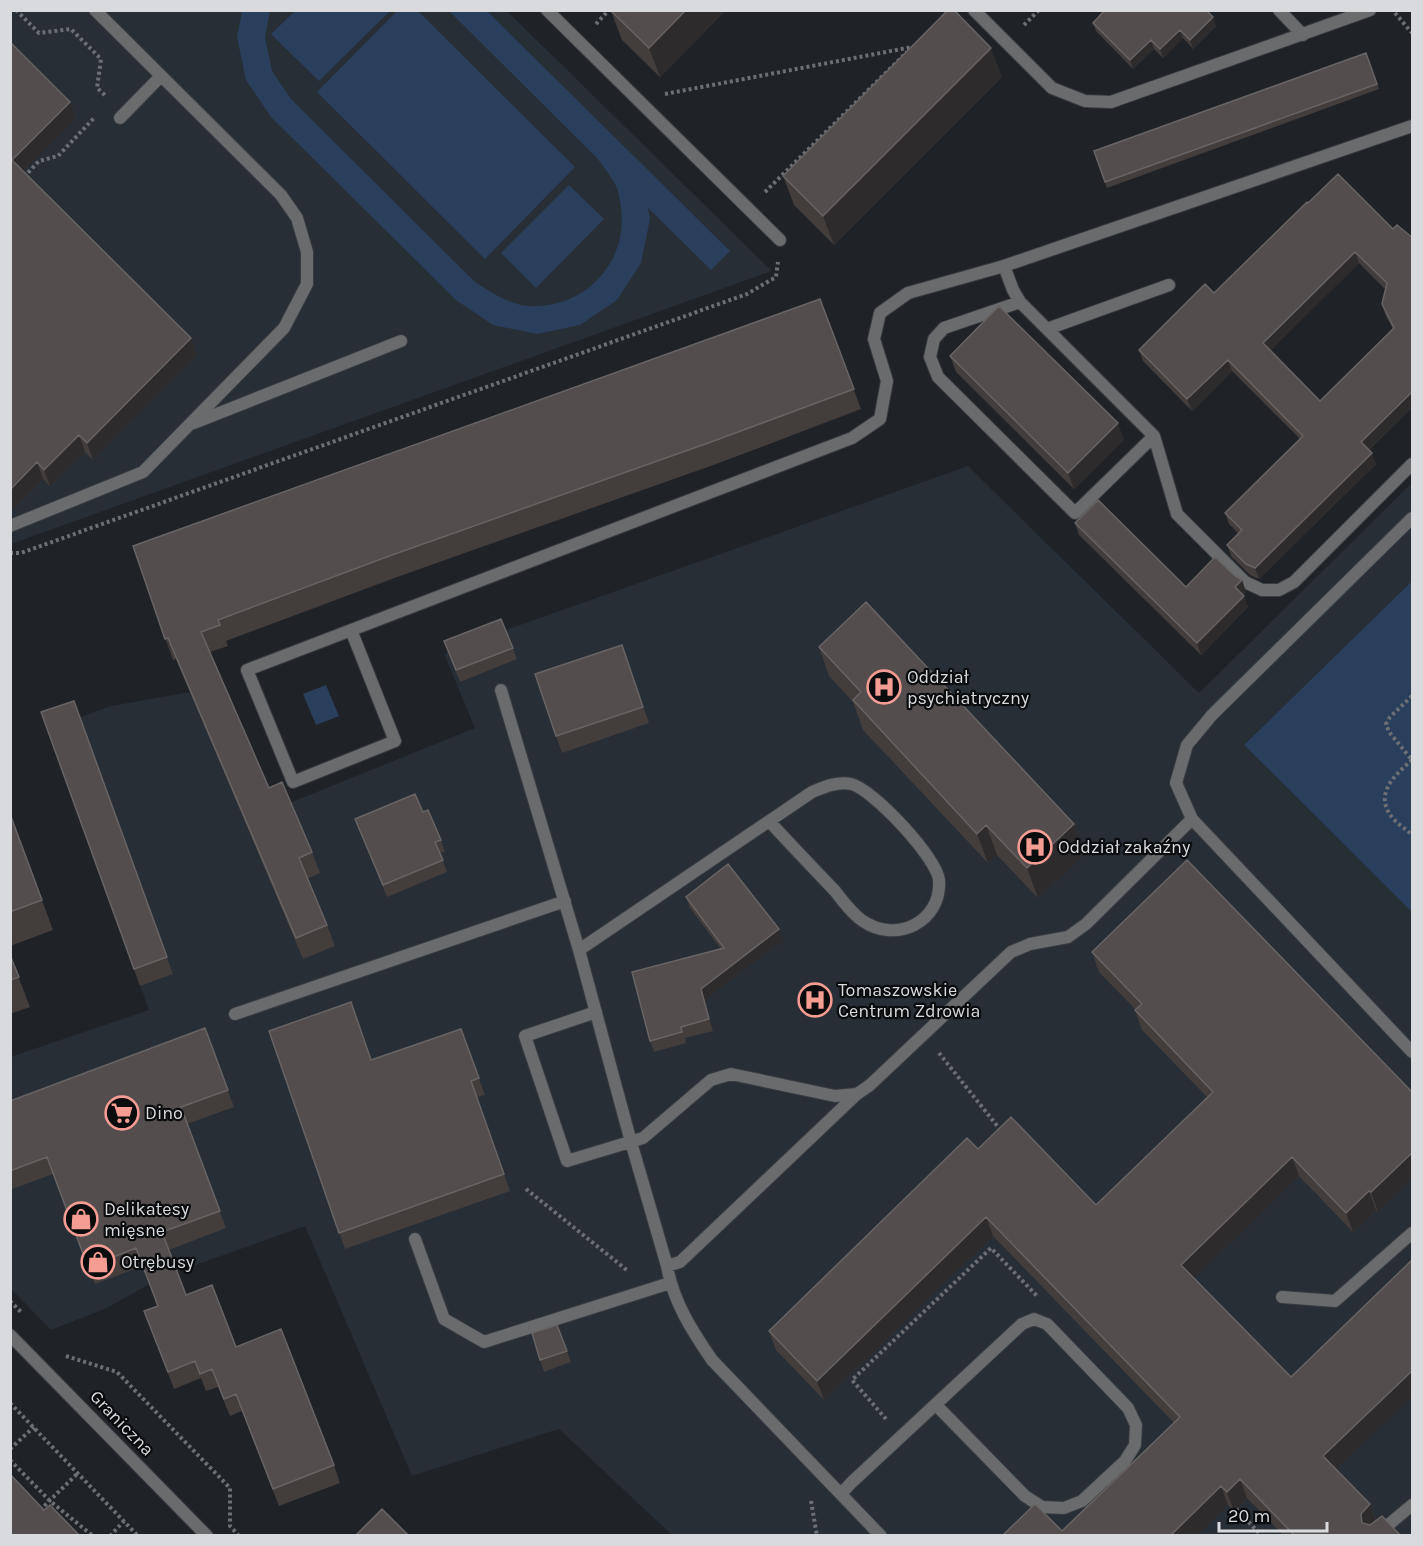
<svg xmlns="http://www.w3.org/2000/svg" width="1423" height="1546" font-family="Karla,sans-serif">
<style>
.built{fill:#272e36}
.green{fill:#2a3f5b}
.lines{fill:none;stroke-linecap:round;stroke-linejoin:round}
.service-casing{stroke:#393c40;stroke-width:14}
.minor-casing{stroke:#393c40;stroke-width:14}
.path{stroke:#6c6f73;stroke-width:4;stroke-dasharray:3 3;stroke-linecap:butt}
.service{stroke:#696b6d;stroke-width:12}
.minor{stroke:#696b6d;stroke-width:12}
.wall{fill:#433d3c;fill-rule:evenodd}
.shaded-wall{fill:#2e2b2c}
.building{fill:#534e4d;stroke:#686464;stroke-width:1.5;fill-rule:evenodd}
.labels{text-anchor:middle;stroke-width:4.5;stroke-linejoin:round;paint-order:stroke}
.poi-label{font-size:18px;fill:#d8dadd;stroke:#0a0c0e;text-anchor:start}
.street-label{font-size:18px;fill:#d8dadd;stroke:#0a0c0e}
</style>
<rect width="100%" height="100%" fill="#1f2227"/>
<path class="built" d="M11 11H507L772 271 11 544Z
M968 466 1199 693 1412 483V581L1244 745 1412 912V1535H672L559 1429 412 1476 305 1226 162 1277 107 1308 51 1330 11 1289 10 1057 149 1010 47 729 111 706 190 692 221 679 277 808 475 728 444 654 506 630Z"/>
<path class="green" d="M398 10 418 11 575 167 485 259 317 92Z
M242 11H270L265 37 272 71 291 99 475 282C494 294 514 308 538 306 592 304 631 255 620 202 619 196 618 189 615 184 610 175 603 166 597 158L449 11H487L730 251 711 270 648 208 650 219 641 263 617 300 580 325 537 334 493 325 456 300 271 117 246 80 237 37Z
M295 11V10L390 11 319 81 271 34Z
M569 185 604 219 536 288 501 253Z
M1412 581V912L1244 745Z
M326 685 339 716 316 725 303 694Z"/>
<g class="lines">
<defs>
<path id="service" d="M120 118 161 76
M1004 266 1013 290 1020 302
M1169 285 1047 329 1154 436 1177 514 1245 582 1262 590H1279L1294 582 1412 464
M1047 329 1020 302 944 328 934 339 930 357 938 377 1075 513 1154 436
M194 423 401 341
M10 526 143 472 284 328 307 284V252L297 218 281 195 95 10
M501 690 579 950
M1192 819 1412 1052
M769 821C791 845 813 868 835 891 843 901 852 914 863 921 896 944 942 922 939 880 937 858 873 789 851 784 838 781 824 787 812 792L579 950 631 1142 667 1266C673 1301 692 1331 712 1360L881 1536
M596 1012 525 1036 567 1161 643 1138 711 1080 731 1074 835 1096 857 1094 870 1085 1011 952 1030 944 1068 937 1086 924 1192 819 1176 783 1187 745 1212 715 1412 518
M235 1014 565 901
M415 1239 444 1319 484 1342 670 1283
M667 1266 680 1262 857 1094
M1282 1297 1335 1301 1412 1233
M841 1494 851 1483 1022 1324 1034 1319 1047 1324 1128 1408 1136 1425 1135 1445 1125 1461 1082 1501 1064 1508 1042 1507 1025 1496 936 1405
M1375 1536 1412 1505"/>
<path id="minor" d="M547 10 780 240
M974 10 1052 88 1085 101 1111 102 1370 10
M1279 10 1303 35
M351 630 395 741 293 782 247 670 852 438 880 419 887 381 874 339 880 313 908 293 1004 266 1412 126
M10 1335 207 1536"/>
</defs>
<use href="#service" class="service-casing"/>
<use href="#minor" class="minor-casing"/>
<path class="path" d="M16 10 39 33 71 29 101 59 97 88 107 97
M1395 13 1412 33
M596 24 609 10
M1024 25 1039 10
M665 94 912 47
M24 177 39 161 58 156 94 118
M765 192 907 52
M10 553H21L747 294 776 277 778 262
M1412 696 1390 717 1386 724 1389 732 1412 760
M1412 760C1396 774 1374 793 1391 816 1396 823 1406 829 1412 835
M939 1053 1002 1132
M526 1189 628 1271
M10 1301 21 1312
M66 1356 117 1372 230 1488V1526L239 1536
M10 1403 138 1536
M886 1419 852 1380 991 1248 1037 1296
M10 1449 34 1427
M10 1460 50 1501 93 1536
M811 1501 817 1536
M1236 1509 1262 1536
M40 1510 78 1473
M110 1536 124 1521"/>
<use href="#service" class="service"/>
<use href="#minor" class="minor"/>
</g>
<path class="wall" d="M726 10 660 77 622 40 611 11Z
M1093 23 1216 26 1193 49 1183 38 1163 58 1154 49 1133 69 1096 31Z
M10 42 70 102 76 118 23 171 191 338 197 355 93 460 85 452 50 486 43 479 10 512Z
M1366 53 1379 89 1107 188 1094 151Z
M1002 77 834 245 794 205 783 176Z
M1308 203 1393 229 1413 238V406L1369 450 1376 464 1259 579 1250 575 1231 556 1227 545 1238 533 1229 524 1225 513 1300 439 1232 371 1192 411 1143 361 1139 350 1214 293ZM1359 263 1385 289 1382 304 1386 316 1393 329 1320 401 1271 350Z
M820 299 861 409 719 463 400 576 226 641 228 646 210 652 269 788 312 852 320 873 307 879 327 925 335 946 303 959 176 659 173 660 133 546Z
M950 356 1124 440 1074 489 956 372Z
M1075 523 1186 587 1235 576 1242 580 1246 592 1243 595 1248 607 1201 655 1079 535Z
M501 619 517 659 460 682 444 641Z
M622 645 649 723 562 753 556 736Z
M819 647 1074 824 1085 854 1038 898 997 855 988 863 863 730 853 702 829 676Z
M74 701 173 974 140 986 41 712Z
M10 814 53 930 10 946Z
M355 819 441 840 445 852 440 853 447 872 387 897Z
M686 897 783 940 705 1000 713 1031 685 1038 686 1043 654 1052 650 1041 721 949 690 908Z
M1092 952 1413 1093V1178L1378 1212 1376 1210 1353 1232 1299 1176 1194 1278 1336 1470 1370 1504 1376 1520 1400 1536H1284L1247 1498 1234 1511 1228 1505 1062 1531 1174 1423 993 1236 824 1400 776 1350 769 1331 978 1149 1096 1205 1207 1097 1142 1030 1135 1010H1136L1099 972Z
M10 955 30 1007 10 1014Z
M205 1028 234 1107 187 1124 226 1228 169 1250 186 1295 236 1347 334 1465 340 1483 279 1506 242 1411 230 1416 218 1387 206 1391 201 1378 174 1389 144 1311 157 1306 143 1266 95 1284 53 1174 10 1190V1101Z
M461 1029 485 1095 477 1097 510 1191 345 1249 269 1031 371 1060Z
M557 1325 571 1362 544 1372 540 1360Z"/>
<path class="shaded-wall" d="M686 10H726L660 77 649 48Z
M1213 17 1216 26 1193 49 1190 40Z
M1180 30 1183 38 1163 58 1160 49Z
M1151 40 1154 49 1133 69 1130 60Z
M991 48 1002 77 834 245 823 216Z
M70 102 76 118 18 177 12 160Z
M1355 252 1359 263 1267 354 1263 343Z
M191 338 197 355 93 460 87 443Z
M1228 360 1232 371 1192 411 1187 399Z
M1413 391V406L1365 453 1361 442Z
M1118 423 1124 440 1074 489 1068 473Z
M79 435 85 452 50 486 44 470Z
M1372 453 1376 464 1259 579 1255 568Z
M37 462 43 479 10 512V490Z
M1242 580 1246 592 1239 598 1235 587Z
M1244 596 1248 607 1201 655 1197 643Z
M1074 824 1085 854 1038 898 1027 868Z
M986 825 997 855 988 863 977 834Z
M779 929 783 940 705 1000 713 1031 709 1019 701 989Z
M1413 1152V1178L1378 1212 1371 1192Z
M1292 1157 1299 1176 1188 1284 1181 1265Z
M1369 1191 1376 1210 1353 1232 1346 1213Z
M986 1217 993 1236 824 1400 817 1381Z
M1413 1370V1396L1330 1475 1323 1456Z
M1240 1479 1247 1498 1234 1511 1227 1492Z
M1221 1486 1228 1505 1197 1536H1170Z
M1370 1504 1377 1524 1368 1533 1362 1523 1361 1514Z"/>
<path class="building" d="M686 10 649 48 611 11V10Z
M948 10H954L991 48 823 216 783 176Z
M1105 10H1206L1213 17 1190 40 1180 30 1160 49 1151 40 1130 60 1093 23Z
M10 42 70 102 12 160 191 338 87 443 79 435 44 470 37 462 10 490Z
M1366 53 1377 84 1105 182 1094 151Z
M1338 174 1393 229 1397 225 1413 238V391L1361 442 1372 453 1255 568 1246 564 1227 545 1242 530 1225 513 1303 436 1228 360 1187 399 1139 350 1205 284 1214 293 1307 202 1308 203ZM1355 252 1387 283 1382 304 1394 328 1320 401 1263 343Z
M820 299 854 389 711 442 392 555 218 620 220 625 201 632 269 788 282 782 312 852 299 858 327 925 296 938 168 638 165 639 133 546Z
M999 306 1118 423 1068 473 950 356Z
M1098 500 1186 587 1215 557 1235 576 1242 580 1235 587 1244 596 1197 643 1075 523Z
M866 602 1074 824 1027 868 986 825 977 834 853 700 861 692 819 647Z
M501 619 513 648 456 670 444 641Z
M622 645 643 707 556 736 535 674Z
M74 701 167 957 134 969 41 712Z
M415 794 423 812 428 810 441 840 435 842 443 860 383 885 355 819Z
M10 814 42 900 10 912Z
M1187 860 1413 1093V1152L1371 1192 1369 1191 1346 1213 1292 1157 1181 1265 1291 1377 1413 1259V1370L1323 1456 1370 1504 1361 1514 1362 1523 1370 1525 1382 1516 1400 1535 1399 1536H1295L1240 1479 1227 1492 1221 1486 1170 1536H1002L1035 1504 1062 1531 1180 1417 986 1217 817 1381 769 1331 967 1138 978 1149 1011 1117 1096 1205 1213 1092 1135 1010 1142 1004 1092 952Z
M728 864 779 929 701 989 709 1019 681 1027 682 1032 650 1041 632 972 724 948 686 897Z
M10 955 19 977 10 980Z
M351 1002 371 1060 461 1029 479 1078 471 1081 504 1174 339 1233 269 1031Z
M205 1028 228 1090 181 1107 220 1211 162 1232 186 1295 212 1285 236 1347 281 1329 334 1465 273 1489 236 1394 224 1399 212 1369 200 1374 195 1361 168 1372 144 1311 158 1306 136 1248 88 1267 47 1157 10 1171V1101Z
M557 1325 567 1351 540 1360 532 1333Z
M10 1474 44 1510 50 1505 80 1536H10Z
M382 1509 409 1536H355Z"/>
<defs>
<symbol id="hospital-ring" viewBox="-11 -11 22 22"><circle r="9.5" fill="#0a0c0e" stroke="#f59c93" stroke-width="1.5"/><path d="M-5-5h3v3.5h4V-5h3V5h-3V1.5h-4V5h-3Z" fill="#f59c93"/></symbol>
<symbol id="supermarket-ring" viewBox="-11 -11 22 22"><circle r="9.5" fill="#0a0c0e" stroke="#f59c93" stroke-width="1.5"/><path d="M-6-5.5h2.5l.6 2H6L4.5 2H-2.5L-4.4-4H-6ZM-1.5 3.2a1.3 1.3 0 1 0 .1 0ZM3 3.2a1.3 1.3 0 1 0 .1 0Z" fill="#f59c93"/></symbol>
<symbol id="shop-ring" viewBox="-11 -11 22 22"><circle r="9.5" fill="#0a0c0e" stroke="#f59c93" stroke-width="1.5"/><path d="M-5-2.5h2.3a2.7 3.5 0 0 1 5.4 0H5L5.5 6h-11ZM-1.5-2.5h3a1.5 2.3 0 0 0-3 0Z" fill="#f59c93"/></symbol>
</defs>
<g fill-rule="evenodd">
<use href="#hospital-ring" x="865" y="668" width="38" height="38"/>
<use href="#hospital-ring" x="1016" y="828" width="38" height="38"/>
<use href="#hospital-ring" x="796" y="981" width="38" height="38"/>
<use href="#supermarket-ring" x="103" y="1094" width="38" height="38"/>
<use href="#shop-ring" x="62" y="1200" width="38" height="38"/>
<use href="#shop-ring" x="79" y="1243" width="38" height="38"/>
</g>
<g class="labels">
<g class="poi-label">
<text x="907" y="683">Oddział<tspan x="907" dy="21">psychiatryczny</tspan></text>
<text x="1058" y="853">Oddział zakaźny</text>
<text x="838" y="996">Tomaszowskie<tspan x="838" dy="21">Centrum Zdrowia</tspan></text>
<text x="145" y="1119">Dino</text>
<text x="104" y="1215">Delikatesy<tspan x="104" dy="21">mięsne</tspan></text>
<text x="121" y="1268">Otrębusy</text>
</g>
<g class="street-label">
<text transform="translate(122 1423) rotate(46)" y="6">Graniczna</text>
</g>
</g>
<rect width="1423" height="1546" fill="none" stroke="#d8dadd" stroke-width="24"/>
<path d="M1219 1522v9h108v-9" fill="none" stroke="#d8dadd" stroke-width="3"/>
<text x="1228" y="1522" font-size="18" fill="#d8dadd" stroke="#0a0c0e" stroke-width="4.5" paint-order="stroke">20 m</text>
</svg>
